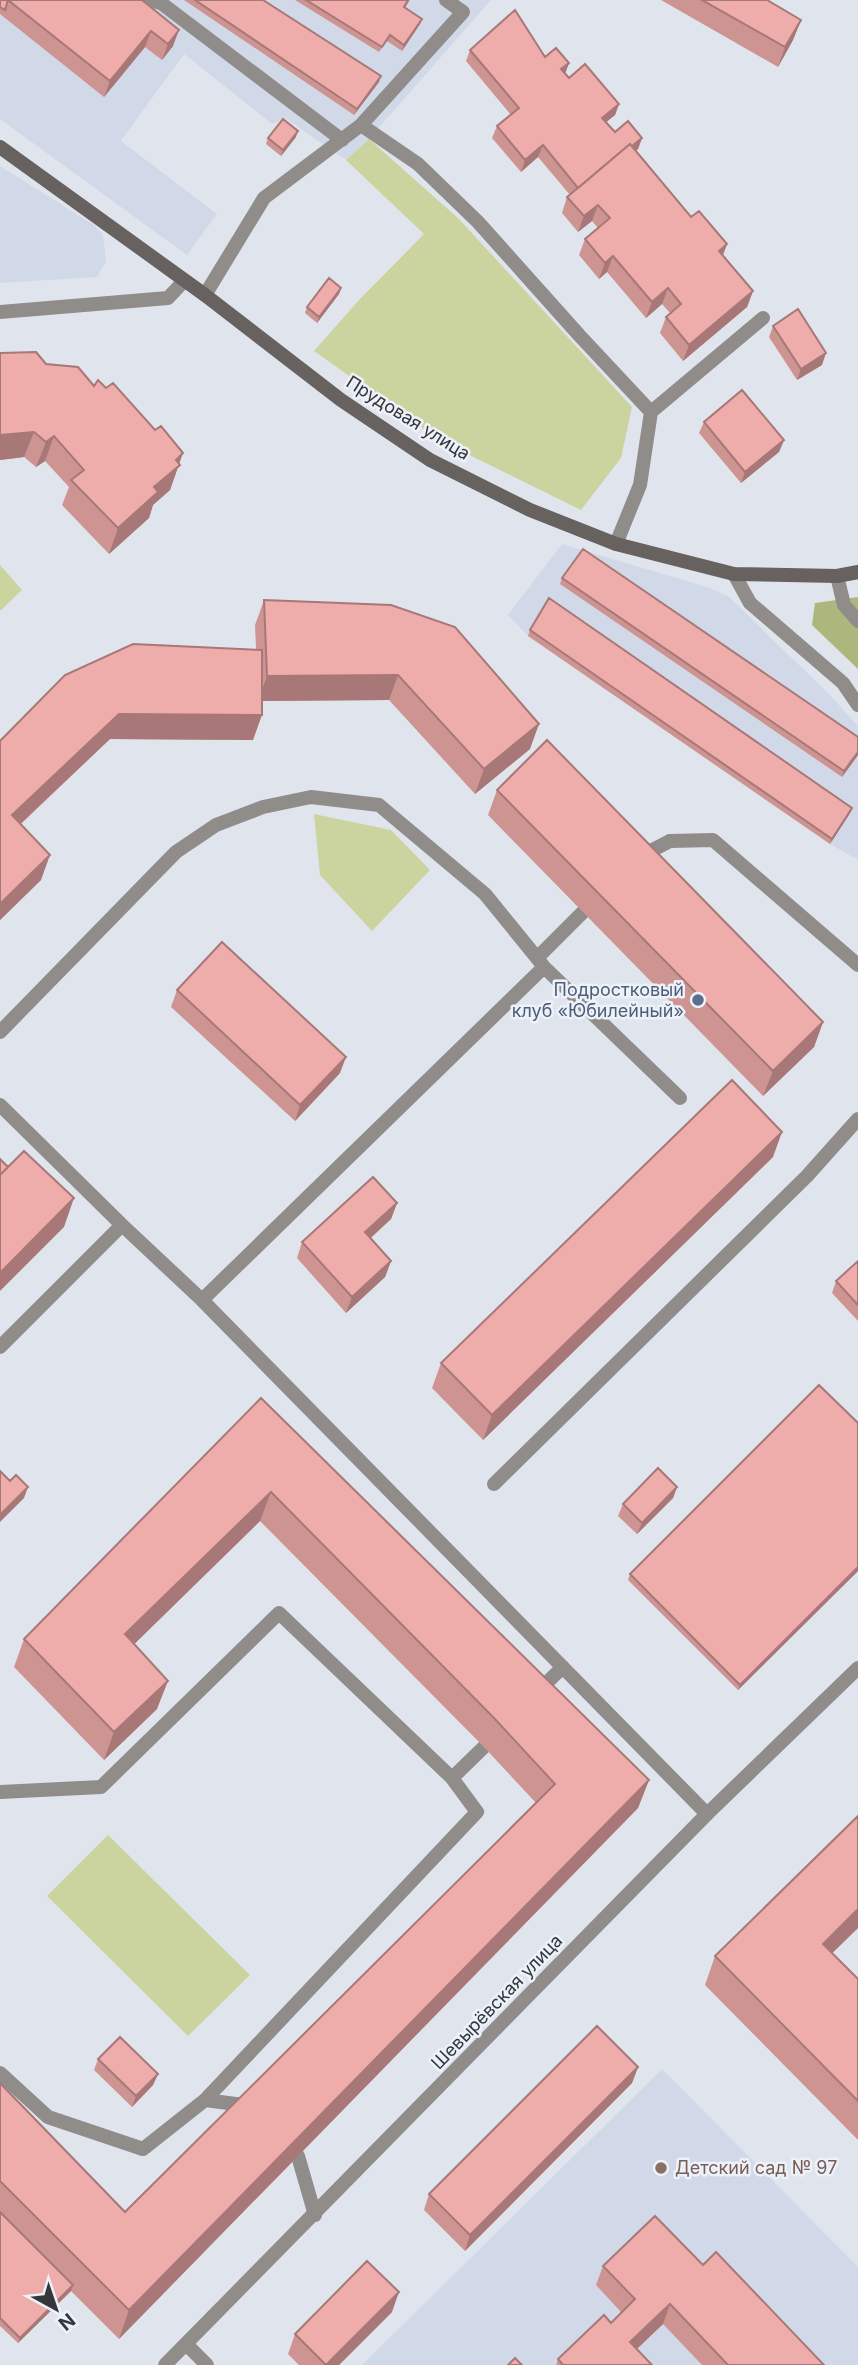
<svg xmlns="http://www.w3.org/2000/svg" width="858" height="2365" font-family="Inter,sans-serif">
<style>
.built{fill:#d1d9e8}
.green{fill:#cbd49e}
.forest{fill:#adb67d}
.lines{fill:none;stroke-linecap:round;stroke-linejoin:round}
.service{stroke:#8f8c8a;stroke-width:14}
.minor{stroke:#8f8c8a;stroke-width:14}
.secondary{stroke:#67625f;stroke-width:14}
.wall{fill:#cd9492}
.shaded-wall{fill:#a77877}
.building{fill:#eeacaa;stroke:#a77877;stroke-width:2}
.service-dot{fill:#5c6f8a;stroke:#edf2fa;stroke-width:2.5}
.education-dot{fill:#8d6e63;stroke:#edf2fa;stroke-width:2.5}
.labels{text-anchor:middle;stroke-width:5;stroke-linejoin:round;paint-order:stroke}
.street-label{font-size:18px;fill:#36373b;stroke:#edf2fa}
.service-label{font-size:18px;fill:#4e5e75;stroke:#edf2fa;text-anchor:end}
.education-label{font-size:18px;fill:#785e54;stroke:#edf2fa;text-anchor:start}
</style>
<rect width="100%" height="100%" fill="#e0e5ed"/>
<path class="built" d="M0 0H491L369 139 346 160 285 118 272 124 184 54 121 141 217 214 187 255 0 119Z
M0 166 94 225 103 235 106 261 97 277 0 283Z
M562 544 707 587 728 596 830 695 858 726V860L830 844 528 636 508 615Z
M662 2069 858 2267V2365H362Z"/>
<path class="green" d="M369 139 459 219 632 407 621 458 581 510 441 441 314 351 358 301 424 234 346 160Z
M0 565 22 590 0 611Z
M314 814 391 830 430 870 372 931 320 875Z
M108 1835 250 1975 188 2036 47 1896Z"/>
<path class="forest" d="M858 597V669L812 625 815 603Z"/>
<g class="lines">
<path class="service" d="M148 0 161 3 342 140
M361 125 418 164 478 222 579 335 651 412
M205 295 264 198 361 125 463 12 446 0
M837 576 844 605 858 621
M637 858 670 841
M537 958 583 912
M544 967 680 1098
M0 1032 176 852 216 825 263 807 311 797 379 805 485 894 537 958 544 967 202 1300
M0 1105 122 1225 202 1300 707 1814
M0 1347 122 1225
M494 1484 807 1176 858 1119
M536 1693 563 1667
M0 1792 101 1787 279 1613 452 1778 484 1747
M0 2073 48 2117 143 2149 205 2100 477 1812 452 1778
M205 2100 251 2106
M298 2156 315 2215
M186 2344 207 2365"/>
<path class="minor" d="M0 312 168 298 184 281
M616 544 640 485 651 412 763 318
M734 574 750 603 843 683 858 705
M670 841 713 840 858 965
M165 2365 707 1814 858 1668"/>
<path class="secondary" d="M0 147 205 295 341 400 430 460 530 510 616 544 734 574 837 576 858 572"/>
</g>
<path class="wall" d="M0 0H142L173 46 162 60 145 47 104 97 0 14Z
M184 0H263L379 82 354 115Z
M295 0H410L405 8 420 24 402 51 387 41 379 52Z
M661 0H767L801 20 793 40 778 67Z
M470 50 545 57 569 63 565 73 569 78 619 104 615 115 606 122 615 132 642 138 638 149 635 151 691 217 727 244 723 255 753 291 747 307 683 361 660 333 666 317 670 313 662 304 646 318 607 272 599 279 579 255 585 239 598 228 592 221 578 232 562 213 567 197 570 195 538 157 521 172 492 138 497 126 511 115 466 61Z
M296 137 281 156 266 144 268 138Z
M341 288 339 294 317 323 305 313 307 307Z
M773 326 822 365 797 380 769 337Z
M0 353 46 364 94 386 179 464 170 490 153 505 149 518 109 554 62 505 69 487 45 461 36 467 24 457 0 460Z
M704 422 784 440 779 452 741 483 699 433Z
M562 578 858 737V755L842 777 560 584Z
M264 600 530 749 475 794 389 700 262 701 253 740 110 739 21 824 41 880 0 920V741L256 649 255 625Z
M530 630 850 813 830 844 528 636Z
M497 790 823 1022 814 1047 763 1096 488 815Z
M177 990 340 1073 295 1121 171 1007Z
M773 1157 483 1440 432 1388 441 1363Z
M397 1203 391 1219 371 1238 391 1261 385 1277 346 1313 297 1258 302 1242Z
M858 1261V1321L832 1293 836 1281Z
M261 1398 649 1780 638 1808 119 2339 71 2291 18 2343 0 2326V2083L125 2212 536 1803 484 1747 260 1521 134 1644 157 1709 104 1760 14 1667 24 1639Z
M858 1423V1571L738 1690 628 1580 630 1574Z
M677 1487 673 1498 637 1534 618 1516 623 1504Z
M858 1816V1928L832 1953 858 1979V2140L705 1985 715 1956Z
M98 2059 158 2074 153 2085 132 2107 94 2070Z
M638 2067 632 2083 465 2251 424 2210 429 2194Z
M703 2265 824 2365H702L663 2324 637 2349 652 2365H556L558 2359 611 2323 621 2312 596 2285 603 2266Z
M392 2312 339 2365H299L288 2354 295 2334Z"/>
<path class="shaded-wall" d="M422 19 420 24 402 51 404 45Z
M801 20 793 40 778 67 785 47Z
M179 30 173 46 162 60 168 44Z
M151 31 145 47 104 97 110 81Z
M569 63 565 74 561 69Z
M381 76 379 82 354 115 357 109Z
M619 104 615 115 598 129 602 118Z
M298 131 296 137 281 156 283 150Z
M642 138 638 149 576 201 580 190Z
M543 145 538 157 521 172 525 160Z
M598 205 592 221 578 232 584 216Z
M727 244 721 260 719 251Z
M613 256 607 272 599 279 605 263Z
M341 288 339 294 317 323 319 317Z
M668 288 662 304 646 318 652 302Z
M753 291 747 307 683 361 689 345Z
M826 353 822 365 797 380 801 369Z
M34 432 24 457 0 460V435Z
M54 436 45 461 36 467 46 442Z
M784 440 779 452 741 483 745 472Z
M183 453 170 490 153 505 149 518 109 554 118 528 176 460Z
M398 675 389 700 258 701 267 676Z
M119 714 262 715 253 740 110 739 3 840 12 815Z
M539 724 530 749 475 794 484 769Z
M858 752V755L842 777 844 771Z
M852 808 850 813 830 844 832 839Z
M50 855 41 880 0 920V904Z
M823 1022 814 1047 763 1096 773 1071Z
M346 1057 340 1073 295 1121 300 1105Z
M782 1132 773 1157 483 1440 492 1415Z
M74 1198 64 1227 0 1291V1273Z
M397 1203 391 1219 359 1248 365 1232Z
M391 1261 385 1277 346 1313 352 1297Z
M28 1487 24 1498 0 1522V1515Z
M677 1487 673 1498 637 1534 642 1523Z
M271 1492 260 1521 115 1663 125 1634Z
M858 1567V1571L738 1690 740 1685Z
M168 1681 157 1709 104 1760 114 1732Z
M649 1780 638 1808 119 2339 129 2310Z
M858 1909V1928L813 1972 823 1944Z
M638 2067 632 2083 465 2251 470 2235Z
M158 2074 153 2085 132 2107 136 2096Z
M73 2285 71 2291 18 2343 20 2338Z
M399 2292 392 2312 339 2365H326Z
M670 2304 663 2324 623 2362 630 2342Z"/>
<path class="building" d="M0 0H8L5 10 0 7Z
M8 0H142L179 30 168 44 151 31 110 81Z
M195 0H263L381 76 357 109Z
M306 0H408L404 7 422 19 404 45 390 35 382 47Z
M702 0H767L801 20 785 47Z
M515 10 545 57 556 48 569 63 561 69 569 78 585 64 619 104 602 118 615 132 628 121 642 138 632 146 630 144 578 188 543 145 525 160 497 126 519 108 470 50Z
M283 119 298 131 283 150 268 138Z
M630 144 691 217 699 211 727 244 719 251 753 291 689 345 666 317 681 304 668 288 652 302 613 256 605 263 585 239 610 218 598 205 584 216 567 197Z
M329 278 341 288 319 317 307 307Z
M798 309 826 353 801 369 773 326Z
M36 352 46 364 78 367 94 386 98 380 106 388 113 383 155 430 161 426 183 453 176 460 180 465 154 487 158 492 118 528 71 480 84 470 54 436 46 442 34 432 0 435V353Z
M742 390 784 440 745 472 704 422Z
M583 549 858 737V752L844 771 562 578Z
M549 598 852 808 832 839 530 630Z
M264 600 391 605 455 627 539 724 484 769 398 675 267 676Z
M133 644 262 650V715L119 714 12 815 50 855 0 904V741L65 675Z
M547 740 823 1022 773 1071 497 790Z
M222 942 346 1057 300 1105 177 990Z
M732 1080 782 1132 492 1415 441 1363Z
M24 1151 74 1198 0 1273V1175Z
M0 1159 8 1167 0 1175Z
M373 1177 397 1203 365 1232 391 1261 352 1297 302 1242Z
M858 1261V1305L836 1281Z
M819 1385 858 1423V1567L740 1685 630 1574Z
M261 1398 649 1780 129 2310 0 2181V2083L125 2212 555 1784 494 1718 271 1492 125 1634 168 1681 114 1732 24 1639Z
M658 1468 677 1487 642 1523 623 1504Z
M0 1471 10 1481 16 1475 28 1487 0 1515Z
M858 1816V1909L823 1944 858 1979V2101L715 1956Z
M597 2026 638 2067 470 2235 429 2194Z
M120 2037 158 2074 136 2096 98 2059Z
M0 2212 73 2285 20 2338 0 2318Z
M655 2216 703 2265 716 2252 824 2365H728L670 2304 630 2342 652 2365H563L558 2359 604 2315 611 2323 635 2299 603 2266Z
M367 2261 399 2292 326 2365 295 2334Z
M515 2358 522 2365H508Z"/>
<circle class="service-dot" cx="698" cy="1000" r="7"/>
<circle class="education-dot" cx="661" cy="2168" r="7"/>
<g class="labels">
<g class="street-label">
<text transform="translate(408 418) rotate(32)" y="6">Прудовая улица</text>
<text transform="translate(497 2002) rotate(-46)" y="6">Шевырёвская улица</text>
</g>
<g class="service-label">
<text x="684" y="996">Подростковый<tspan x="684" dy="21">клуб «Юбилейный»</tspan></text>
</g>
<g class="education-label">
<text x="675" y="2174">Детский сад № 97</text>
</g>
</g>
<g transform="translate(56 2309) rotate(140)" stroke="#edf2fa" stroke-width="5" paint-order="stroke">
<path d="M0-5L12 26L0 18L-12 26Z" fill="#36373b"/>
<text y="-10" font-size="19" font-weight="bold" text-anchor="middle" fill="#36373b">N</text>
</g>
</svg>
